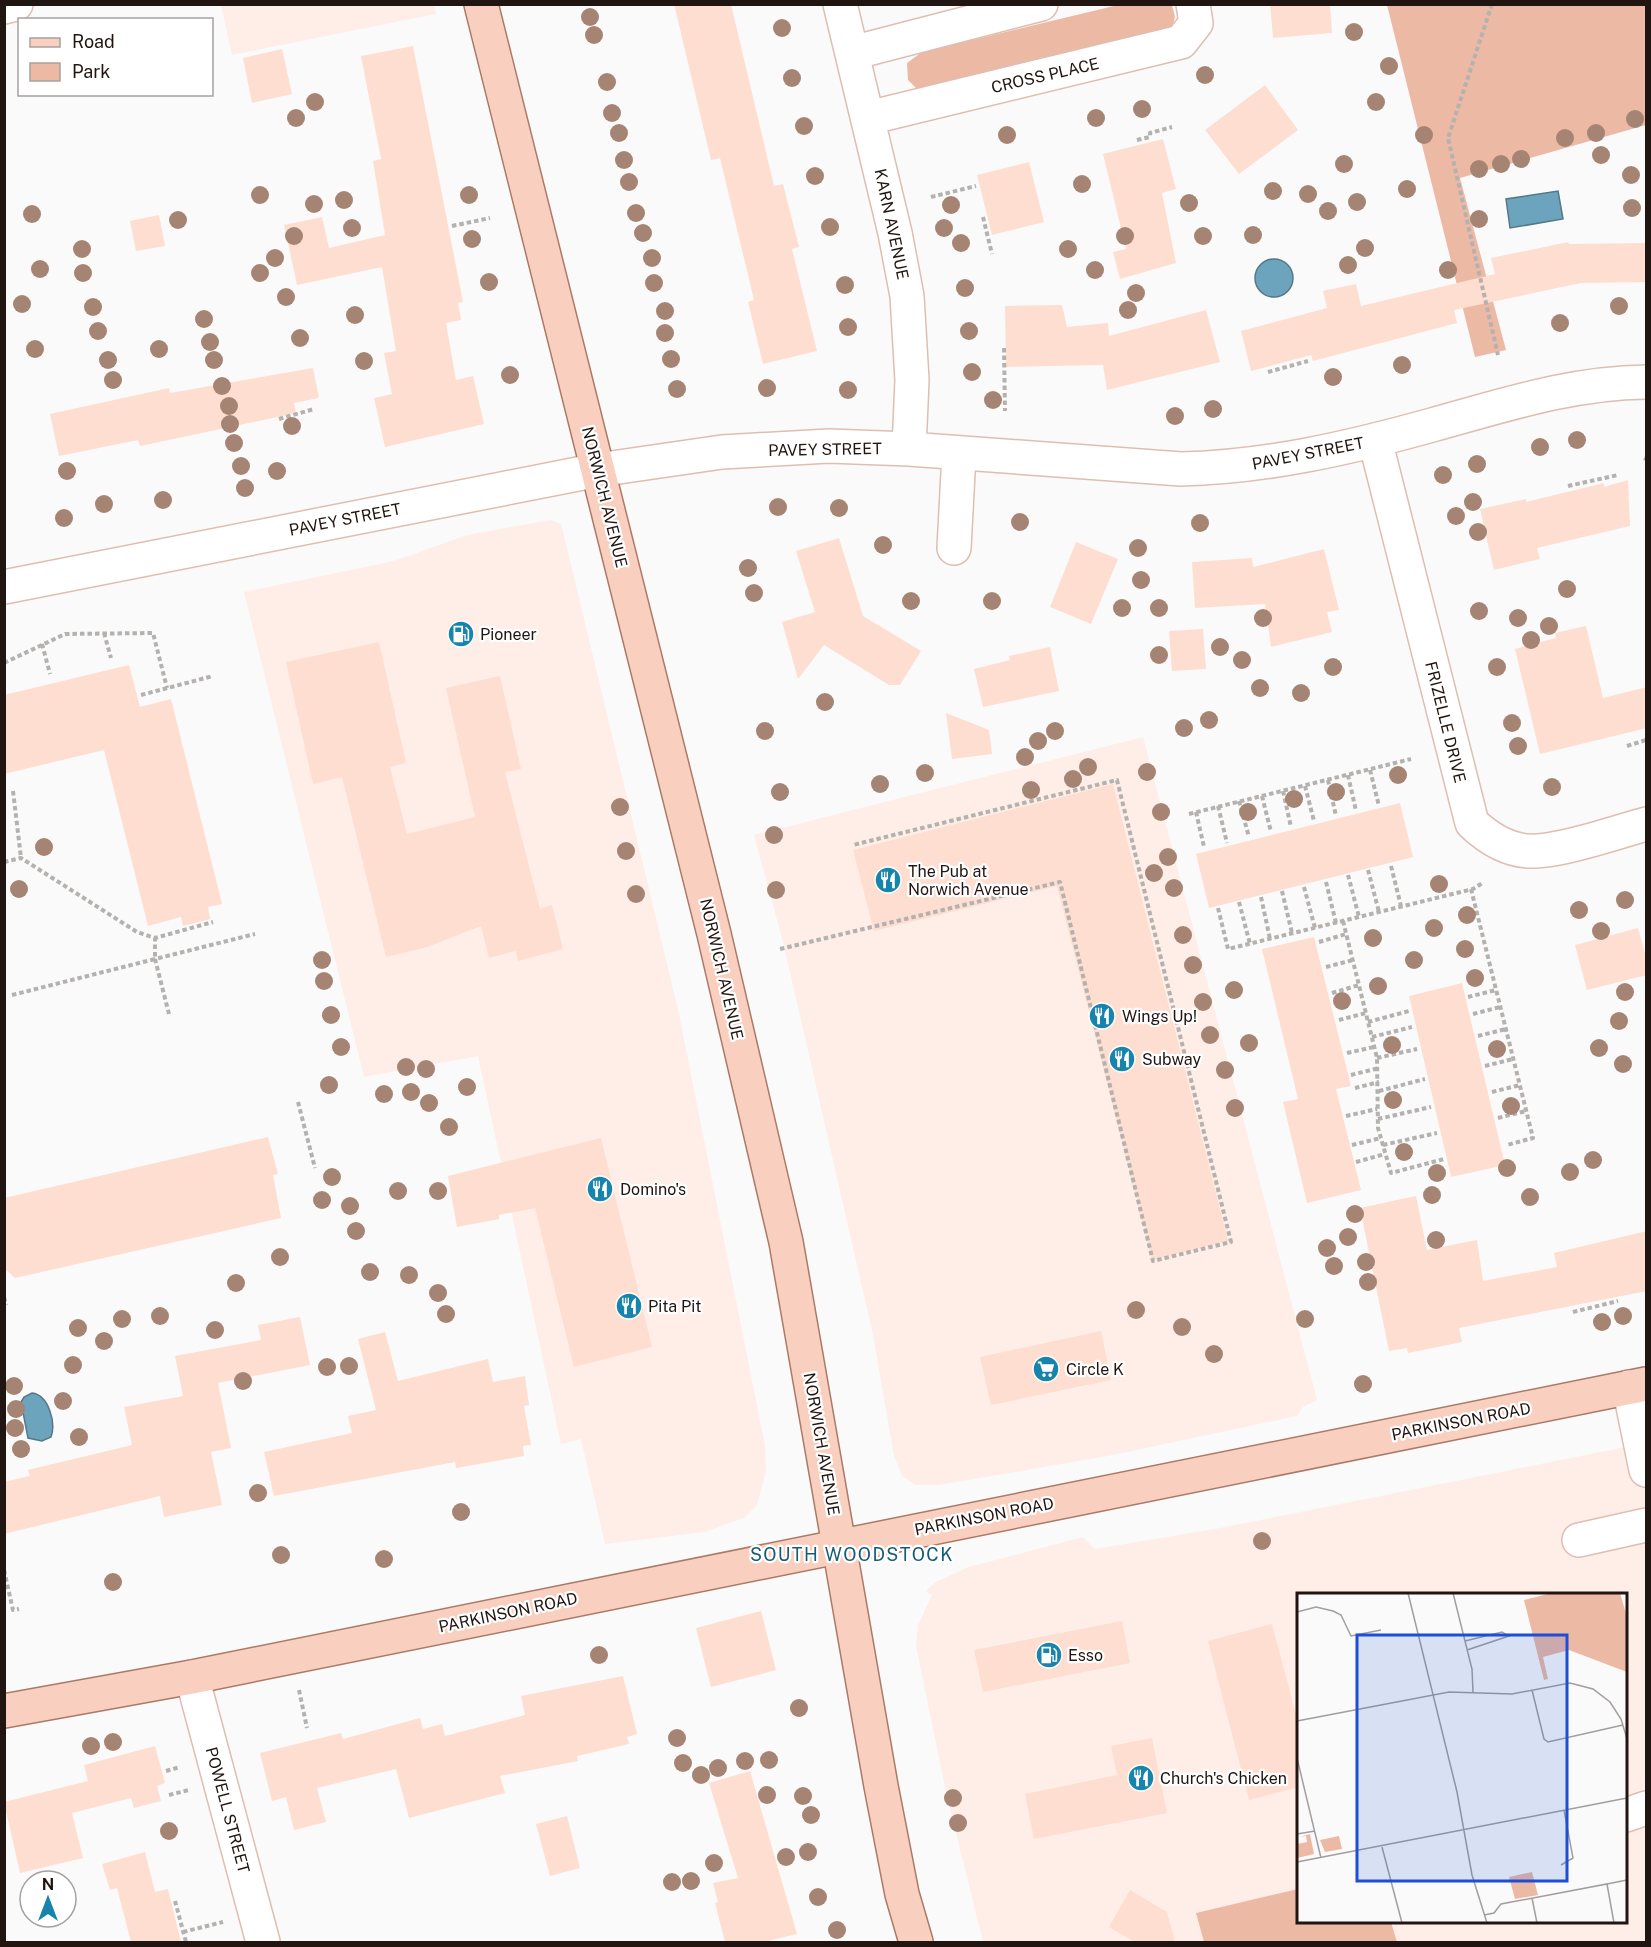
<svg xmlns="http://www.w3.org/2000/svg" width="1651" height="1947" font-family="'Public Sans',sans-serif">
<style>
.built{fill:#feeee7}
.green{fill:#ecb9a5}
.water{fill:#6ca3bd;stroke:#557889;stroke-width:1.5}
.building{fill:#feded1}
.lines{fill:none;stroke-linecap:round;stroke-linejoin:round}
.minor-casing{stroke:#debeb2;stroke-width:36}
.major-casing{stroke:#aa7a67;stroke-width:36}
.path{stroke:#b4b1af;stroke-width:4;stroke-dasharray:4.5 3;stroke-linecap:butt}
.minor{stroke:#fff;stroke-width:33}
.major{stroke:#f9d0c0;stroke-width:33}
.tree{fill:#a68473}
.labels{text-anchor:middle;stroke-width:4.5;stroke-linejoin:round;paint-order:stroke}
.street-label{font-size:16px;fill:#201511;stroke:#fff}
.poi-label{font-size:16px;fill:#201511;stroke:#fff;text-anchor:start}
.neighbourhood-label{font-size:18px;letter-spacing:1.5px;fill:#135b76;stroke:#fff}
.inset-road{fill:none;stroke:#a39e9d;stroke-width:1.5}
.view{fill:#1d4ed8;fill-opacity:0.15;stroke:#1d4ed8;stroke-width:3}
.inset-edge{fill:none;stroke:#201511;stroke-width:3}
</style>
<rect width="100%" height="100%" fill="#fafafa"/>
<path class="built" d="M434 5 436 14 232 55 221 5Z
M550 520 561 524 568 552 679 1014 765 1446 766 1471 757 1505 744 1518 704 1532 605 1544 581 1439 561 1444 478 1056 364 1077 244 592 394 561 467 535Z
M1143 737 1317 1400 1303 1407 1297 1416 1108 1456 939 1485H916L902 1476 894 1456 873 1335 784 946 754 835Z
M1646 1443V1942H1397L1391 1922H1626V1594H1298V1889L1197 1913 1204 1942H983L946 1792 916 1646 918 1625 932 1595 926 1591 936 1582 969 1567 1083 1537 1095 1549 1215 1529Z"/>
<path class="green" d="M1118 5H1172L1175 17 1172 27 919 91 908 80 907 63 922 52Z
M1387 5H1646V125L1460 178 1506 350 1475 357Z
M1298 1889V1922H1391L1397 1942H1204L1196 1913Z"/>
<path class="water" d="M1558 191 1563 219 1510 228 1506 199Z
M1255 278a19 19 0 1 1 38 0a19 19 0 1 1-38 0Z
M32 1393C49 1395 56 1423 51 1437L42 1441 28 1438 21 1402 24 1397Z"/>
<path class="building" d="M674 4H731L774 186 783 184 799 247 792 249 817 351 763 364 748 302 754 300 720 158 711 160Z
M1270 4H1330L1332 33 1273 38Z
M413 46 463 302 458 303 461 320 446 323 456 380 473 376 484 424 385 447 374 398 392 394 384 353 396 351 382 267 297 285 284 225 322 217 329 248 385 235 373 161 381 159 361 56Z
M282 49 292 94 252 103 243 58Z
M1265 85 1298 130 1239 174 1205 130Z
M1163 139 1176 189 1162 193 1176 263 1120 279 1113 252 1126 249 1103 154Z
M1029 162 1044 222 992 235 977 175Z
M159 215 165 246 136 251 130 221Z
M1568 242 1569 244 1647 243V282L1581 283 1454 310 1457 323 1313 361 1311 355 1251 371 1241 331 1327 308 1323 291 1356 284 1361 306 1495 274 1491 258Z
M1062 305 1067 327 1108 323 1109 336 1206 310 1220 362 1107 390 1103 365 1006 367 1005 306Z
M313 368 319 398 294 403 296 413 140 446 138 440 59 456 50 414 169 388 170 393Z
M1628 480 1630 526 1537 548 1540 559 1494 570 1480 509 1526 499V502L1604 483V487Z
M839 538 863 616 921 651 900 685H889L824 645 798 679 782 622 815 612 796 551Z
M1076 542 1118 559 1091 624 1050 607Z
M1324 549 1339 610 1327 612 1332 632 1271 647 1265 604 1195 608 1192 562 1252 558 1253 567Z
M1586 626 1603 698 1647 687V728L1540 754 1515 649 1556 638 1555 633Z
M1203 629 1206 669 1172 671 1169 631Z
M379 642 406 763 390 767 407 834 475 817 446 688 500 676 521 769 505 772 540 909 552 905 563 949 518 961 516 951 489 958 481 926 427 947 386 957 342 777 313 784 286 662Z
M1050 647 1059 691 983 707 974 669 1010 660 1009 656Z
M129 665 140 707 171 699 222 904 208 907 210 919 183 926 181 917 148 926 104 750 4 774V695Z
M946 713 989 730 992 754 952 759Z
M1113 784 1228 1241 1152 1260 1057 886 874 931 853 850Z
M1400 803 1413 857 1209 908 1196 854Z
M1638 928 1647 961V975L1587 990 1575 945Z
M1314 937 1351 1086 1336 1089 1361 1190 1307 1203 1283 1102 1298 1099 1262 949Z
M1462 983 1505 1165 1451 1177 1409 996Z
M268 1137 278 1174 273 1175 281 1218 15 1278 4 1268V1198Z
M601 1138 652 1347 574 1367 535 1208 499 1215V1219L457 1227 448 1176Z
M1416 1196 1427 1250 1477 1240 1483 1281 1557 1267 1554 1253 1647 1231V1291L1459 1328 1462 1342 1408 1353 1407 1348 1389 1351 1360 1208Z
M300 1317 310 1365 218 1383 231 1448 211 1452 222 1505 164 1517 160 1496 4 1534V1482L30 1476 28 1470 132 1445 124 1407 183 1396 175 1356 261 1340 258 1325Z
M1101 1331 1111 1380 991 1405 980 1357Z
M385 1332 398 1381 488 1359 493 1382 525 1376 529 1405 524 1406 531 1445 523 1446 524 1456 456 1468 455 1462 274 1496 264 1452 352 1433 348 1416 376 1410 358 1339Z
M761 1611 776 1670 711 1687 696 1628Z
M1122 1621 1130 1663 983 1692 974 1650Z
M1272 1624 1299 1726V1787L1249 1800 1208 1641Z
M623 1676 637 1734 627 1737 629 1744 577 1756 578 1761 500 1776 505 1793 409 1818 396 1769 317 1788 326 1822 294 1830 286 1797 272 1801 260 1753 341 1733 343 1739 420 1718 423 1729 442 1724 445 1736 525 1715 521 1696Z
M1152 1738 1167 1813 1034 1839 1025 1794 1117 1775 1111 1746Z
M155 1746 165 1783 157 1786 161 1801 134 1808 131 1798 72 1813 83 1858 20 1873 4 1802 88 1781 84 1765Z
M750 1771 797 1934 764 1942H725L715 1903 718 1902 713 1883 738 1878 709 1783Z
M567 1816 580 1868 550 1876 536 1824Z
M145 1852 155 1892 168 1889 181 1942H131L117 1888 110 1890 102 1864Z
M1130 1890 1167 1912 1175 1942H1135L1109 1927Z"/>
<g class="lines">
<defs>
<path id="minor" d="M840 4 895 233 907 296 912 380 909 449
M4 7 16 4
M852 53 1041 4
M868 118 1181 42 1196 23 1193 4
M1375 440 1472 823C1488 838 1506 850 1529 851 1556 853 1618 832 1646 824
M954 548 959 454
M4 587 598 470 722 452 829 446 909 449 1181 469C1267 467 1349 448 1432 425 1505 405 1570 383 1646 382
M1629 1387 1646 1470
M1579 1540 1646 1525
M192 1677 263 1942
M1626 1815 1646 1808"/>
<path id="major" d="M481 4 714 934 786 1242 881 1786 902 1894 916 1942
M4 1711 192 1677 1646 1384"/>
</defs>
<use href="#minor" class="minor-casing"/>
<use href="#major" class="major-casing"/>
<path class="path" d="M1492 4 1448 138 1498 355
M1137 140 1150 137V133L1172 127
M931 197 976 186
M983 217 992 254
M452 226 490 218
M1004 348 1005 411
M1268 372 1308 361
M279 419 314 409
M1644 458 1646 459
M1568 486 1618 475
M104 633 111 658
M42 644 50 674
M4 663 65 634 153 633 167 688
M141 695 213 676
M1627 746 1646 740
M1370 770 1379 806
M1348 775 1356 811
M1328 780 1336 816
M1305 786 1314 821
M13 791 21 858
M1283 791 1291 827
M1262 796 1271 832
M1239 801 1249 837
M1218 806 1227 843
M1196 812 1204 847
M1189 814 1411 759
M4 862 21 858 137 932 155 938 213 922
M1391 866 1401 906
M1368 870 1379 912
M1348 875 1359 917
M1326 882 1336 923
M1304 887 1315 928
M1471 889 1533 1138 1507 1145
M1282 891 1292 933
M1261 897 1270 939
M1239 902 1250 944
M1218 908 1228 949 1473 889 1484 882
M1343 921 1377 1058 1378 1128 1391 1173 1444 1159
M1319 942 1346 934
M780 949 1060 882 1153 1261 1231 1242 1117 780 853 845
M1326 967 1353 960
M1332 993 1359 985
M12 995 155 959V938
M1468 997 1496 990
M169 1014 155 959 255 934
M1473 1014 1500 1007
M1339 1020 1366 1013
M1368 1022 1409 1011
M1478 1036 1506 1029
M1372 1037 1412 1027
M1347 1053 1374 1047
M1377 1058 1417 1049
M1485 1066 1513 1059
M1351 1075 1379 1068
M1355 1088 1379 1082
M1379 1091 1425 1079
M1492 1092 1520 1085
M298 1102 315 1168
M1346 1116 1377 1109
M1498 1118 1526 1111
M1378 1119 1431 1107
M1352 1145 1381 1138
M1383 1145 1437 1133
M1356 1162 1385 1154
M4 1297 6 1305
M1573 1312 1618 1301
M4 1570 13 1610 19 1609
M299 1690 307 1728
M166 1771 180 1767
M169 1795 189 1790
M175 1901 186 1942
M183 1932 223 1922"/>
<use href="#minor" class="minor"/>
<use href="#major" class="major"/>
</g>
<g class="tree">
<circle cx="590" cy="17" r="9"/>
<circle cx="782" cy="28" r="9"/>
<circle cx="1354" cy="32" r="9"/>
<circle cx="594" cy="35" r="9"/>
<circle cx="1389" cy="66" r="9"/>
<circle cx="1205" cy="75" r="9"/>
<circle cx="792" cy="78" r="9"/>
<circle cx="607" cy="82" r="9"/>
<circle cx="315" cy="102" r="9"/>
<circle cx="1376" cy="102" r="9"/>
<circle cx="1142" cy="109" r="9"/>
<circle cx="612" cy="113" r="9"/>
<circle cx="296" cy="118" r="9"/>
<circle cx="1096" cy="118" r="9"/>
<circle cx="1635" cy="119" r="9"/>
<circle cx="804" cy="126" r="9"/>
<circle cx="619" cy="133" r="9"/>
<circle cx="1596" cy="133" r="9"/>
<circle cx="1007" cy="135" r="9"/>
<circle cx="1424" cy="135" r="9"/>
<circle cx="1565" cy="138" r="9"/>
<circle cx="1601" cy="155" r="9"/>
<circle cx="1521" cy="159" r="9"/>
<circle cx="624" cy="160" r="9"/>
<circle cx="1344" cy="164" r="9"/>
<circle cx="1501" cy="164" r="9"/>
<circle cx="1479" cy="169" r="9"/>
<circle cx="1631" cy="175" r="9"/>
<circle cx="815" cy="176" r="9"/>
<circle cx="629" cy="182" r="9"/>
<circle cx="1082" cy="184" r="9"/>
<circle cx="1407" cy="189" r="9"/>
<circle cx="1273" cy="191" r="9"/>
<circle cx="1308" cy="194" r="9"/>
<circle cx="260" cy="195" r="9"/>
<circle cx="469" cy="195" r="9"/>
<circle cx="344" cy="200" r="9"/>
<circle cx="1357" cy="202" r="9"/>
<circle cx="1189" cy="203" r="9"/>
<circle cx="314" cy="204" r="9"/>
<circle cx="951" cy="205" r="9"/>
<circle cx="1632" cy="208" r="9"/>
<circle cx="1328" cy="211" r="9"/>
<circle cx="636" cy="213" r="9"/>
<circle cx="32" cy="214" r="9"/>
<circle cx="1479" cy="219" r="9"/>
<circle cx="178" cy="220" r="9"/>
<circle cx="830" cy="227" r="9"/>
<circle cx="352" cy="228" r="9"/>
<circle cx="944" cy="228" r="9"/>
<circle cx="643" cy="233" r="9"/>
<circle cx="1253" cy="235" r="9"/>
<circle cx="294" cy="236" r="9"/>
<circle cx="1125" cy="236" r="9"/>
<circle cx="1203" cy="236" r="9"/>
<circle cx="472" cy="239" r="9"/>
<circle cx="961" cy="243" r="9"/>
<circle cx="1365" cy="248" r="9"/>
<circle cx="82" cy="249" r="9"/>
<circle cx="1068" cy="249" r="9"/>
<circle cx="275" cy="258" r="9"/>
<circle cx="652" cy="258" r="9"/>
<circle cx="1348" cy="265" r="9"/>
<circle cx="40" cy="269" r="9"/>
<circle cx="1095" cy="270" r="9"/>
<circle cx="1448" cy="270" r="9"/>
<circle cx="83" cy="273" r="9"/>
<circle cx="260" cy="273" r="9"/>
<circle cx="489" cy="282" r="9"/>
<circle cx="654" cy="283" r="9"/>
<circle cx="845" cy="285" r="9"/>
<circle cx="965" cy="288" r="9"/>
<circle cx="1136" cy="293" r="9"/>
<circle cx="286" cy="297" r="9"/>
<circle cx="22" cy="304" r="9"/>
<circle cx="1619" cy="306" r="9"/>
<circle cx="93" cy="307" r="9"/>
<circle cx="1128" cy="310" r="9"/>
<circle cx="665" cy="311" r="9"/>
<circle cx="355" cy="315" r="9"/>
<circle cx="204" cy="319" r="9"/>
<circle cx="1560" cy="323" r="9"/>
<circle cx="848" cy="327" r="9"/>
<circle cx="98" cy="331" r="9"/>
<circle cx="969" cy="331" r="9"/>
<circle cx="665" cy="333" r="9"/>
<circle cx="300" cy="338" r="9"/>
<circle cx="210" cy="342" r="9"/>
<circle cx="35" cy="349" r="9"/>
<circle cx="159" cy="349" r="9"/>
<circle cx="671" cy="359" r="9"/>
<circle cx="108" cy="360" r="9"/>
<circle cx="214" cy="360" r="9"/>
<circle cx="364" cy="361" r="9"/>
<circle cx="1402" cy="365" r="9"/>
<circle cx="972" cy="372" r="9"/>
<circle cx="510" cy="375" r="9"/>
<circle cx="1333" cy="377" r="9"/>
<circle cx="113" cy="380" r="9"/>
<circle cx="222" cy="386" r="9"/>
<circle cx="767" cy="388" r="9"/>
<circle cx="677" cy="389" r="9"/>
<circle cx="848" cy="390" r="9"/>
<circle cx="993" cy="400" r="9"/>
<circle cx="229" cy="406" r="9"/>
<circle cx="1213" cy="409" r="9"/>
<circle cx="1175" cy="416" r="9"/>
<circle cx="230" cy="424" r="9"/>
<circle cx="292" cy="426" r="9"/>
<circle cx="1577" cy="440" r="9"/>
<circle cx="234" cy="443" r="9"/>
<circle cx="1540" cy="447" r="9"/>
<circle cx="1477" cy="464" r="9"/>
<circle cx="241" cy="466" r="9"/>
<circle cx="67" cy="471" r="9"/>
<circle cx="277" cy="471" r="9"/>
<circle cx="1443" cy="475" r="9"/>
<circle cx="245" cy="488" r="9"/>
<circle cx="163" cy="500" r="9"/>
<circle cx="1473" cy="502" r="9"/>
<circle cx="104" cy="504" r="9"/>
<circle cx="778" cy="507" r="9"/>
<circle cx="839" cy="508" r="9"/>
<circle cx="1456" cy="516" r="9"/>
<circle cx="64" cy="518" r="9"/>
<circle cx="1020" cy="522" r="9"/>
<circle cx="1200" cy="523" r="9"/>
<circle cx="1478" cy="532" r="9"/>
<circle cx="883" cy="545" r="9"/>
<circle cx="1138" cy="548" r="9"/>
<circle cx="748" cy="568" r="9"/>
<circle cx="1141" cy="580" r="9"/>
<circle cx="1567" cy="589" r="9"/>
<circle cx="754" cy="593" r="9"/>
<circle cx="911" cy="601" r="9"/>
<circle cx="992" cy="601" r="9"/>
<circle cx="1122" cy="608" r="9"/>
<circle cx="1159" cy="608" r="9"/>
<circle cx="1479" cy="611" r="9"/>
<circle cx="1263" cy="618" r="9"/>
<circle cx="1518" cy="618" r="9"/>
<circle cx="1549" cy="626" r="9"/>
<circle cx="1531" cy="640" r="9"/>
<circle cx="1220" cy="647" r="9"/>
<circle cx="1159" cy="655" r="9"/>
<circle cx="1242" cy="660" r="9"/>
<circle cx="1333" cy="667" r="9"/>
<circle cx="1497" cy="667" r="9"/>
<circle cx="1260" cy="688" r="9"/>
<circle cx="1301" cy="693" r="9"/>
<circle cx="825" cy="702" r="9"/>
<circle cx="1209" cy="720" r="9"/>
<circle cx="1512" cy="723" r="9"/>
<circle cx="1184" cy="728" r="9"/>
<circle cx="765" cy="731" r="9"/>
<circle cx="1055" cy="731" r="9"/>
<circle cx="1038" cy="741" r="9"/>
<circle cx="1518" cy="746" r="9"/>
<circle cx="1025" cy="757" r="9"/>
<circle cx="1088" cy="767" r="9"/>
<circle cx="1147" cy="772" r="9"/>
<circle cx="925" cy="773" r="9"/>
<circle cx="1398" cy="775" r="9"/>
<circle cx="1073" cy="779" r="9"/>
<circle cx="880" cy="784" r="9"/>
<circle cx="1552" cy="787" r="9"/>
<circle cx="1031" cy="790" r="9"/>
<circle cx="780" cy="792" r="9"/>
<circle cx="1336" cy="792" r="9"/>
<circle cx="1294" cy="799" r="9"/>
<circle cx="620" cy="807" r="9"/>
<circle cx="1161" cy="812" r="9"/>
<circle cx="1248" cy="812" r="9"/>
<circle cx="774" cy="835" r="9"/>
<circle cx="44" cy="847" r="9"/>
<circle cx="626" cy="851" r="9"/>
<circle cx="1168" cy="857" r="9"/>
<circle cx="1154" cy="873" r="9"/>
<circle cx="1439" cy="884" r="9"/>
<circle cx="1174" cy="888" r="9"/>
<circle cx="19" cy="889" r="9"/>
<circle cx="776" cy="890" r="9"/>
<circle cx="636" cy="894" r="9"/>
<circle cx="1625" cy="900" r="9"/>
<circle cx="1579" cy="910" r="9"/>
<circle cx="1467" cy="915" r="9"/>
<circle cx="1434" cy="928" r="9"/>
<circle cx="1601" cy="931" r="9"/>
<circle cx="1183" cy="935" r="9"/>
<circle cx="1373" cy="938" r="9"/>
<circle cx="1465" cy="949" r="9"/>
<circle cx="322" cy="960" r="9"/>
<circle cx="1414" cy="960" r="9"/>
<circle cx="1193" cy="965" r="9"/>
<circle cx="1475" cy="978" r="9"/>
<circle cx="324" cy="981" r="9"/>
<circle cx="1378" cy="986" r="9"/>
<circle cx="1234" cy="990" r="9"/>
<circle cx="1625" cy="992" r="9"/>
<circle cx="1342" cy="1001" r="9"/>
<circle cx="1203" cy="1002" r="9"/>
<circle cx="331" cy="1015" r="9"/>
<circle cx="1619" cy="1021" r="9"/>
<circle cx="1210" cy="1035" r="9"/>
<circle cx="1249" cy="1043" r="9"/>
<circle cx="1392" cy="1045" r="9"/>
<circle cx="341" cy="1047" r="9"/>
<circle cx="1599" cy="1048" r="9"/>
<circle cx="1497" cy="1049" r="9"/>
<circle cx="1623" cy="1064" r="9"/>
<circle cx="406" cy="1067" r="9"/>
<circle cx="426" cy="1069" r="9"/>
<circle cx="1225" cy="1070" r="9"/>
<circle cx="329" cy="1085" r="9"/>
<circle cx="467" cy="1087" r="9"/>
<circle cx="411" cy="1092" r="9"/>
<circle cx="384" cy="1094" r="9"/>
<circle cx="1393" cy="1100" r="9"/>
<circle cx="429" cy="1103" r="9"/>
<circle cx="1511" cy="1106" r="9"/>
<circle cx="1235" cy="1108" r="9"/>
<circle cx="449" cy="1127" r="9"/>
<circle cx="1404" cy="1152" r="9"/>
<circle cx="1593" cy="1160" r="9"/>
<circle cx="1507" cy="1168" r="9"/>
<circle cx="1570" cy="1172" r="9"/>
<circle cx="1437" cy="1173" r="9"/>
<circle cx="332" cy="1177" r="9"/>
<circle cx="398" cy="1191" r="9"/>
<circle cx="438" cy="1191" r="9"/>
<circle cx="1432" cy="1195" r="9"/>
<circle cx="1530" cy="1197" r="9"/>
<circle cx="322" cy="1200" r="9"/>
<circle cx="350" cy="1206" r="9"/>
<circle cx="1355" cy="1214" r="9"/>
<circle cx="356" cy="1231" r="9"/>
<circle cx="1348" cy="1237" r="9"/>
<circle cx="1436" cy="1240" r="9"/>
<circle cx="1327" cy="1248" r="9"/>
<circle cx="280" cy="1257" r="9"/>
<circle cx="1366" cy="1262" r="9"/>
<circle cx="1334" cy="1266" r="9"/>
<circle cx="370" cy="1272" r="9"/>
<circle cx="409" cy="1275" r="9"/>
<circle cx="1368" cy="1282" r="9"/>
<circle cx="236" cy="1283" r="9"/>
<circle cx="438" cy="1293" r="9"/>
<circle cx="1136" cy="1310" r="9"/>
<circle cx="446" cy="1314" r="9"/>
<circle cx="160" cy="1316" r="9"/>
<circle cx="1623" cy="1316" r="9"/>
<circle cx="122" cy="1319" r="9"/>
<circle cx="1305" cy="1319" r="9"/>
<circle cx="1602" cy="1322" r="9"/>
<circle cx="1182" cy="1327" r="9"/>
<circle cx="78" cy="1328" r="9"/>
<circle cx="215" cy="1330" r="9"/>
<circle cx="104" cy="1341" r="9"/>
<circle cx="1214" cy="1354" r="9"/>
<circle cx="73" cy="1365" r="9"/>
<circle cx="349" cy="1366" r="9"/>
<circle cx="327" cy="1367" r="9"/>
<circle cx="243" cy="1381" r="9"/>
<circle cx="1363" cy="1384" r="9"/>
<circle cx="14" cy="1386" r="9"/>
<circle cx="63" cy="1401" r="9"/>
<circle cx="16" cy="1409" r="9"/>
<circle cx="15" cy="1428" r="9"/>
<circle cx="79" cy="1437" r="9"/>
<circle cx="21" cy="1449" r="9"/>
<circle cx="258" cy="1493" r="9"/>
<circle cx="461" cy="1512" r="9"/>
<circle cx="1262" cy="1541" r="9"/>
<circle cx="281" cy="1555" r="9"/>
<circle cx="384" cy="1559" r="9"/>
<circle cx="113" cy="1582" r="9"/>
<circle cx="599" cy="1655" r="9"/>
<circle cx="799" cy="1708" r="9"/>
<circle cx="677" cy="1738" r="9"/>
<circle cx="113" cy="1742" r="9"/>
<circle cx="91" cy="1746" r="9"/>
<circle cx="769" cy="1760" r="9"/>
<circle cx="745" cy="1761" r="9"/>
<circle cx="683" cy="1763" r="9"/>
<circle cx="718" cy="1768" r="9"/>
<circle cx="701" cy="1775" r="9"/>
<circle cx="767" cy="1795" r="9"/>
<circle cx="803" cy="1796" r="9"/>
<circle cx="953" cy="1798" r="9"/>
<circle cx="811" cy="1815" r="9"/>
<circle cx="958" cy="1823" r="9"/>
<circle cx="169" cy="1831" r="9"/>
<circle cx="808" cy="1852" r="9"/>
<circle cx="786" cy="1857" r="9"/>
<circle cx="714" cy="1863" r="9"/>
<circle cx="691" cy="1881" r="9"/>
<circle cx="672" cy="1882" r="9"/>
<circle cx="818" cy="1897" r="9"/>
<circle cx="837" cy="1930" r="9"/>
</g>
<defs>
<symbol id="fuel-disc" viewBox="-11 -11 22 22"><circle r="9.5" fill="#1784ac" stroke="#fff"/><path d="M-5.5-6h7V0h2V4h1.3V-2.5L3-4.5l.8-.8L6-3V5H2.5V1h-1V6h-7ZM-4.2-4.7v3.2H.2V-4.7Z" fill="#fff"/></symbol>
<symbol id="restaurant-disc" viewBox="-11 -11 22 22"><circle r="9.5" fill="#1784ac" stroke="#fff"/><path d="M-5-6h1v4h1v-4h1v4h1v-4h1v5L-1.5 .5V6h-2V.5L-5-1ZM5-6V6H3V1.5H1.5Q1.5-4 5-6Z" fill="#fff"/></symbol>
<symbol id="supermarket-disc" viewBox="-11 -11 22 22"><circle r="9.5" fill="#1784ac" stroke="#fff"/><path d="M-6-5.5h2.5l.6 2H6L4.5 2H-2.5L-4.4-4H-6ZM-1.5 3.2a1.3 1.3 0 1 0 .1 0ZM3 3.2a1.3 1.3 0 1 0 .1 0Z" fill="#fff"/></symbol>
</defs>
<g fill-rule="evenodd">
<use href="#fuel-disc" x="446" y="619" width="30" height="30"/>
<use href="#restaurant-disc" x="873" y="865" width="30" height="30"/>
<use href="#restaurant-disc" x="1087" y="1001" width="30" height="30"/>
<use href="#restaurant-disc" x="1107" y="1044" width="30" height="30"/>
<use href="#restaurant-disc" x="585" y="1174" width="30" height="30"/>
<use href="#restaurant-disc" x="614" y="1291" width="30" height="30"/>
<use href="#supermarket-disc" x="1031" y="1354" width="30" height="30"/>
<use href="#fuel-disc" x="1034" y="1640" width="30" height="30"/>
<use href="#restaurant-disc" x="1126" y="1763" width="30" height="30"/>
</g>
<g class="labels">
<g class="street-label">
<text transform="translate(1045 75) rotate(-13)" y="6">CROSS PLACE</text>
<text transform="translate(892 224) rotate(78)" y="6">KARN AVENUE</text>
<text transform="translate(825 449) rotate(-1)" y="6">PAVEY STREET</text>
<text transform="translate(1308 453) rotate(-11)" y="6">PAVEY STREET</text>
<text transform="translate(605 497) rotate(76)" y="6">NORWICH AVENUE</text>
<text transform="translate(345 519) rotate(-11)" y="6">PAVEY STREET</text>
<text transform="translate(1446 722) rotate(76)" y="6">FRIZELLE DRIVE</text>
<text transform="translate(722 969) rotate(77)" y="6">NORWICH AVENUE</text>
<text transform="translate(1461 1421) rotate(-11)" y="6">PARKINSON ROAD</text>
<text transform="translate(822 1444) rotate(80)" y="6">NORWICH AVENUE</text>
<text transform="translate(984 1516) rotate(-11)" y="6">PARKINSON ROAD</text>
<text transform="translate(508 1612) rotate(-12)" y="6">PARKINSON ROAD</text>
<text transform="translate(228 1810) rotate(75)" y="6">POWELL STREET</text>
</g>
<g class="poi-label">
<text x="480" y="640">Pioneer</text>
<text x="908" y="877">The Pub at<tspan x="908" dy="18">Norwich Avenue</tspan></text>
<text x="1122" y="1022">Wings Up!</text>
<text x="1142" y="1065">Subway</text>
<text x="620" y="1195">Domino's</text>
<text x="648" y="1312">Pita Pit</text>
<text x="1066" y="1375">Circle K</text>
<text x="1068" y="1661">Esso</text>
<text x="1160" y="1784">Church's Chicken</text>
</g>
<g class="neighbourhood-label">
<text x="852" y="1561">SOUTH WOODSTOCK</text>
</g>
</g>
<g transform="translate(1297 1593)">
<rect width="330" height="330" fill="#fafafa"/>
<path d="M255 0H323L330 24V79L272 57 246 64 251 86 247 87 227 7ZM13 241 17 261 0 265V251L10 249 9 243 3 244ZM42 243 45 256 28 259 23 247ZM235 279 241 302 218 306 212 284Z" fill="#ecb9a5"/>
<path class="inset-road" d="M111 0 160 199 175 282 190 330M156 0 175 76 176 99M0 19 19 14 36 18 44 22 54 43 84 37M168 48 205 39 212 43 170 57M235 97 247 146 251 149 326 132M0 128 152 99 215 101 273 90 296 96 313 109 324 126 330 146M0 165 24 265M0 241 18 238M85 254 105 330M0 269 330 205M264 272 276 265 267 217M310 291 330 287M235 305 240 330M187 322 197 320 204 311 310 291 317 330"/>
<path class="view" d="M60 42H270V288H60Z"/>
<rect width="330" height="330" class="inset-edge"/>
</g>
<rect width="1651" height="1947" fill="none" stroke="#201511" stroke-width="12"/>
<rect x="18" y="18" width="195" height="78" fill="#ffffff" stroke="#a6a1a0" stroke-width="1.5"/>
<rect x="30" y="38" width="30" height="9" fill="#f9d0c0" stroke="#a6a1a0" stroke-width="1.5"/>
<text x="72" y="48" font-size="18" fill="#201511">Road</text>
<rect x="30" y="63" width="30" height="18" fill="#ecb9a5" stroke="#a6a1a0" stroke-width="1.5"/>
<text x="72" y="78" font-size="18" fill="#201511">Park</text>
<g transform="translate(48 1899)"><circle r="28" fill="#ffffff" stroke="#a6a1a0" stroke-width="1.5"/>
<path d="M0-4.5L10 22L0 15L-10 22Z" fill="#1784ac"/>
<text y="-9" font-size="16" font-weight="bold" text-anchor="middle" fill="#201511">N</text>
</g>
</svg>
